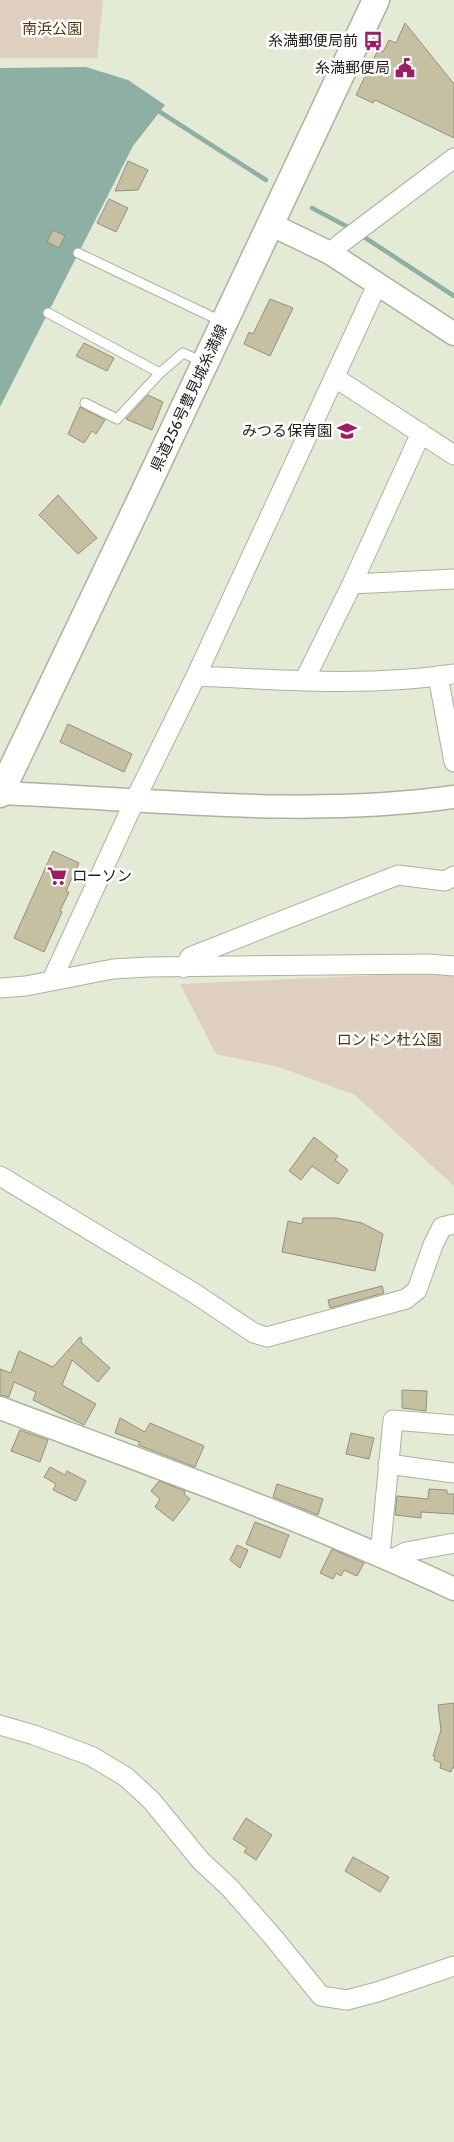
<svg xmlns="http://www.w3.org/2000/svg" width="454" height="2142" font-family="Cabin,'Noto Sans JP',sans-serif">
<style>
.green{fill:#dfcfbe}
.water{fill:#8dafa4}
.lines{fill:none;stroke-linecap:round;stroke-linejoin:round}
.stream{stroke:#8dafa4;stroke-width:4.5}
.building{fill:#c6c0a2;stroke:#948f7b}
.service-casing{stroke:#abb29d;stroke-width:11}
.minor-casing{stroke:#abb29d;stroke-width:21}
.tertiary-casing{stroke:#abb29d;stroke-width:25}
.secondary-casing{stroke:#abb29d;stroke-width:29}
.service{stroke:#fff;stroke-width:9}
.minor{stroke:#fff;stroke-width:19}
.tertiary{stroke:#fff;stroke-width:22}
.secondary{stroke:#fff;stroke-width:26}
.labels{text-anchor:middle;stroke-width:5;stroke-linejoin:round;paint-order:stroke}
.park-label{font-size:15px;fill:#55360b;stroke:#fff}
.poi-label{font-size:15px;fill:#1c1e17;stroke:#fff;text-anchor:end}
.street-label{font-size:15px;fill:#1c1e17;stroke:#fff}
</style>
<rect width="100%" height="100%" fill="#e4ebd5"/>
<path class="green" d="M0 0H103L97 58H0Z
M427 973 454 975V1186L355 1095 279 1067 216 1054 180 984Z"/>
<path class="water" d="M86 67 128 80 165 105 133 146 0 407V68Z"/>
<g class="lines">
<path class="stream" d="M160 112 266 180
M312 208 346 226
M361 235 454 296"/>
</g>
<path class="building" d="M405 23 454 84V138L375 100 373 103 356 95 378 50 383 52 389 40 396 43Z
M128 161 148 170 138 190 115 191Z
M109 199 128 208 116 232 97 223Z
M53 230 65 236 59 248 47 242Z
M270 299 293 308 270 356 244 344 249 332 253 334Z
M84 343 114 358 107 371 76 356Z
M148 395 163 402 152 430 126 419Z
M80 407 105 420 96 434 92 431 84 443 68 434Z
M58 495 97 538 78 554 39 515Z
M68 724 132 754 124 772 60 742Z
M53 851 79 863 66 891 69 892 60 911 62 912 44 952 14 938Z
M314 1137 338 1156 335 1160 348 1170 338 1184 312 1166 301 1180 289 1171Z
M303 1218H336L362 1223 383 1234 375 1271 282 1252 288 1221 302 1224Z
M382 1286 384 1293 330 1308 328 1300Z
M80 1337 82 1338 81 1342 110 1368 98 1382 72 1360 62 1385 96 1404 84 1425 33 1400 36 1392 14 1382 9 1397 0 1395V1369L11 1373 19 1351 53 1367Z
M402 1390 427 1391 426 1411 402 1408Z
M120 1418 145 1432 150 1423 204 1446 195 1467 138 1445 140 1442 115 1433Z
M20 1430 48 1440 40 1462 11 1451Z
M351 1433 374 1438 369 1459 346 1454Z
M50 1467 65 1475 67 1471 86 1481 76 1501 53 1490 56 1484 44 1477Z
M159 1481 185 1491 184 1494 190 1499 173 1521 155 1507 160 1499 151 1491Z
M277 1484 323 1499 318 1515 273 1497Z
M429 1489 447 1490V1494H454V1514L421 1512V1518L395 1515 397 1496 428 1499Z
M255 1522 289 1535 280 1558 246 1544Z
M237 1545 248 1550 240 1568 230 1560Z
M332 1549 364 1563 357 1576 344 1570 341 1576 336 1573 333 1579 320 1573Z
M454 1703V1768H452L451 1772 440 1768 441 1763 434 1760 435 1757 433 1756 441 1730 438 1705Z
M246 1818 272 1835 256 1860 244 1852 247 1848 233 1839Z
M353 1857 389 1877 380 1892 345 1871Z"/>
<g class="lines">
<defs>
<path id="service" d="M78 253 223 322
M48 313 160 373
M85 403 117 419 160 373 183 353 203 362"/>
<path id="minor" d="M330 253 340 244 454 158
M334 377 454 455
M352 584 454 579
M196 676C281 680 369 687 454 674
M438 676 454 762
M304 681 352 584 421 433
M184 968 190 957 398 875 445 881 454 876
M52 980 135 800 196 676 377 285
M0 988 26 986 113 969 148 967 429 964 454 966
M0 1176 194 1293 254 1333 267 1337 406 1299 417 1290 433 1245 442 1227 454 1224
M388 1464 454 1473
M380 1555 393 1420 454 1425
M391 1560 406 1552 454 1543
M0 1725 34 1735 91 1756 126 1777 151 1800 201 1861 229 1887 273 1937 321 1996 347 2000 377 1992 454 1966"/>
<path id="tertiary" d="M270 224 330 253 454 334
M0 793C151 799 304 818 454 797
M0 1408C152 1465 307 1520 454 1589"/>
<path id="secondary" d="M0 794 139 503 376 0"/>
</defs>
<use href="#service" class="service-casing"/>
<use href="#minor" class="minor-casing"/>
<use href="#tertiary" class="tertiary-casing"/>
<use href="#secondary" class="secondary-casing"/>
<use href="#service" class="service"/>
<use href="#minor" class="minor"/>
<use href="#tertiary" class="tertiary"/>
<use href="#secondary" class="secondary"/>
</g>
<defs>
<symbol id="bus-bare" viewBox="-9 -9 18 18"><path d="M-5-6H5V4H4V6H2V4H-2V6H-4V4H-5ZM-3.5-4V0h7V-4ZM-3.5 1.2v1.5H-2V1.2ZM2 1.2v1.5H3.5V1.2Z" fill="#a21964" stroke="#fff" stroke-width="2.5" paint-order="stroke"/></symbol>
<symbol id="civic-bare" viewBox="-9 -9 18 18"><path d="M-.6-6.5H3V-4.5H.6V-3L4-1V1h2V6H-6V1h2V-1L-.6-3ZM-1.2 2.5V6h2.4V2.5Z" fill="#a21964" stroke="#fff" stroke-width="2.5" paint-order="stroke"/></symbol>
<symbol id="school-bare" viewBox="-9 -9 18 18"><path d="M0-5L7-2L0 1L-7-2ZM-4 1L0 2.5L4 1V4Q0 6-4 4Z" fill="#a21964" stroke="#fff" stroke-width="2.5" paint-order="stroke"/></symbol>
<symbol id="supermarket-bare" viewBox="-9 -9 18 18"><path d="M-6-5.5h2.5l.6 2H6L4.5 2H-2.5L-4.4-4H-6ZM-1.5 3.2a1.3 1.3 0 1 0 .1 0ZM3 3.2a1.3 1.3 0 1 0 .1 0Z" fill="#a21964" stroke="#fff" stroke-width="2.5" paint-order="stroke"/></symbol>
</defs>
<g fill-rule="evenodd">
<use href="#bus-bare" x="359" y="27" width="28" height="28"/>
<use href="#civic-bare" x="391" y="54" width="28" height="28"/>
<use href="#school-bare" x="333" y="417" width="28" height="28"/>
<use href="#supermarket-bare" x="43" y="862" width="28" height="28"/>
</g>
<g class="labels">
<g class="park-label">
<text x="52" y="34">南浜公園</text>
<text x="389" y="1045">ロンドン杜公園</text>
</g>
<g class="poi-label">
<text x="358" y="46">糸満郵便局前</text>
<text x="390" y="73">糸満郵便局</text>
<text x="332" y="436">みつる保育園</text>
<text x="72" y="881" text-anchor="start">ローソン</text>
</g>
<g class="street-label">
<text transform="translate(189 398) rotate(-65)" y="5">県道256号豊見城糸満線</text>
</g>
</g>
</svg>
